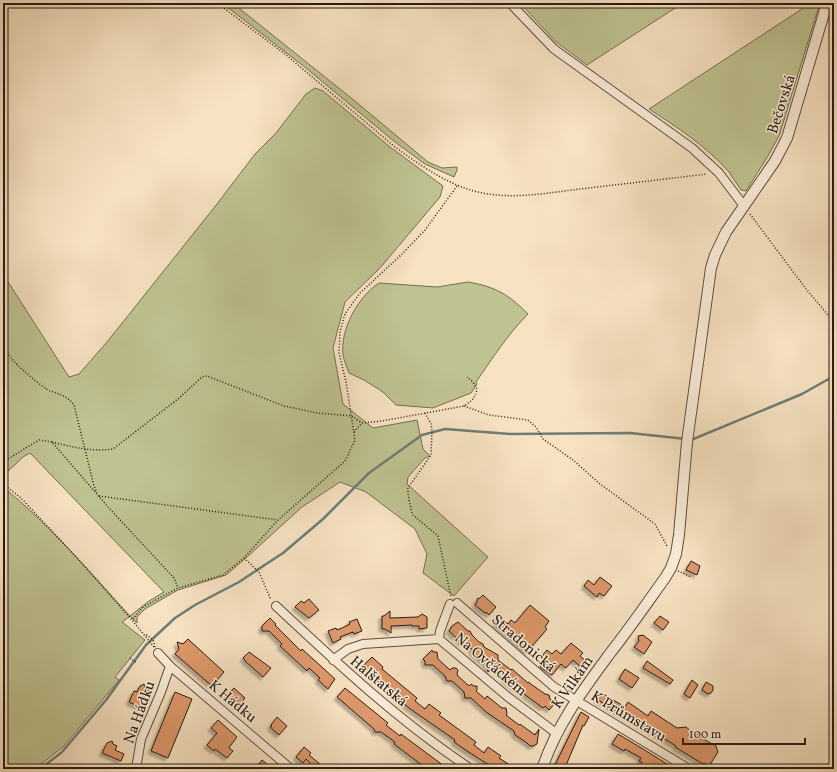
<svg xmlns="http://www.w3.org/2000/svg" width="837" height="772" font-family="Vollkorn,serif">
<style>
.green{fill:#bfc291;stroke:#746f52}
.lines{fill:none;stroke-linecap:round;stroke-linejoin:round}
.stream{stroke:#6f7d76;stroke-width:2.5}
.building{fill:#dd976b;stroke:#281c14;filter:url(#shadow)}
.minor-casing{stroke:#5c4e40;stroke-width:10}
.tertiary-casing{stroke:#5c4e40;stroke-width:12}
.path{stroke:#281c14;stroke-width:1.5;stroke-dasharray:1 2;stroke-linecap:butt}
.minor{stroke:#faecd7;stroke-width:8}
.tertiary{stroke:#faecd7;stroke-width:10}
.labels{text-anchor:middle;stroke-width:3;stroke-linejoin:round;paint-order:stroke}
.street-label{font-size:15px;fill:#281c14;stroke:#faecd7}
</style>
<defs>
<filter id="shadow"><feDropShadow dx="-3" dy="3" stdDeviation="1" flood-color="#0004"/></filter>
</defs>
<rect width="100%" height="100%" fill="#f7e2c2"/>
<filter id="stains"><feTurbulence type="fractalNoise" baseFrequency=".005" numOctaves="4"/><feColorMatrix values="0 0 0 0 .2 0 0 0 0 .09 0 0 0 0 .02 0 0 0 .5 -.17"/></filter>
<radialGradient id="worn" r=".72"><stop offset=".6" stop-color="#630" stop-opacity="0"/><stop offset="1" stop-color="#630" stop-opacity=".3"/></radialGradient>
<path class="green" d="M222 3H236L240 9 350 97 428 162 442 168 457 167V170L454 177 425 164 395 142 306 68Z
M520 3H683L587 65 555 41Z
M811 3H820L779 136 768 156 746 191 741 190C737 184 733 178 729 172 707 147 677 127 649 109Z
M315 88 323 91 390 147 443 186 440 197 380 268 345 302 333 348 343 404 373 428 417 420 423 449 430 456 425 458 408 477 407 484 488 557 454 596 423 573 427 554 415 529 366 492 340 482 302 507 246 558 226 575 178 590 145 609 137 617V623L130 616 122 622 145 640 115 677 119 680 64 746 35 769H3V487C50 525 89 571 130 616L149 601 164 592 30 453 23 457 3 476V274L69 377 79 374 107 342 217 204 255 154 276 133 306 94Z
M468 282C496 287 508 294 528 314 508 334 492 359 476 382L477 384 471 393 433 408 396 405 383 392 364 380 349 373C347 367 344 361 343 355 340 329 358 297 379 283L437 287Z"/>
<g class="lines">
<path class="stream" d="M691 440 802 394 834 376
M40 769 62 752 106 700 146 645 175 618 195 605 239 582 283 553 323 519 369 473 422 435 445 429 510 434 630 433 686 439"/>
</g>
<path class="building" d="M691 561 700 566 697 575 686 570Z
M600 577 612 586 604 596 599 593 597 597 584 586 588 580 594 585Z
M483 595 496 607 489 615 486 612 485 613 475 605 477 602V599L480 598Z
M309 599 319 610 309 618 295 607 301 601 304 603Z
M530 605 549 621 545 627 547 629 527 652 495 623 500 617 508 624 511 620 515 623Z
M390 611V618L418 617 422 614 427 617V628L419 629V626H412V625L391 626V633L385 629H382V616H384Z
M660 616 669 622 663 630 654 623Z
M270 618 276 624 275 625 301 651 302 649 335 679 328 689 318 680 320 678 309 668 307 671 280 646 282 644 269 631H262V626Z
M357 619 362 631 354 634 353 632 340 637 341 639 333 643 328 631 336 628 337 630 344 627 350 624 349 622Z
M458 622 468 631H470L472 635 479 642 483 644 484 647 498 655V660L511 670 512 669 528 683V682L545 694 549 695 550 699 555 703 549 710 545 706 543 708 504 679 506 677 493 666 488 672 487 665 472 652 473 650 464 642 462 643 449 631 452 626Z
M643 635 652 642 644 654 634 647 639 641 638 636Z
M188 639 224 672 212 686 175 654 179 649 177 642 183 644Z
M571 643 583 653 580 656 586 661 581 667 573 660 566 668 561 664 552 675 540 667 547 658 543 655 547 650 552 654 556 650 561 654Z
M432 650 433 652H437L438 659 450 670 452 668H456L458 670 457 675 469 686 471 684 474 686H477V690L476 691 485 699 487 696 502 708H506L507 714 506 715 519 725 520 724 535 735 539 729 537 744 533 746H530L527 743 515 735 514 731 486 712 471 698H465L464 692 452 681H447L445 676 433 665H425V661L423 659Z
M249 652 271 668 263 677 245 661V660L243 658Z
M372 657 383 667 382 669 417 698 415 701 425 709 429 704 441 713 439 715 476 742 474 745 484 753 488 747 501 756 499 758 516 769H495L464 749 454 742 455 740 409 708 395 696 396 695 386 686V688L362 667Z
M647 661 673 680 670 684 643 668Z
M625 669 639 678 632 688 619 679Z
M692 680 698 685 690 698 684 694Z
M706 682 713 686V690L711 693 708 694 702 690Z
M144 684 145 688 149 689 140 707 129 702 134 691 137 692 140 686Z
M234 688 245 698 238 707 226 697Z
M345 688 388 723 386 725 400 736 401 734 448 769H427L394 744 395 742 381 732H375L374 729 337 697Z
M175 692 192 699 168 758 151 751Z
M600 692 625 707 628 702 648 716 651 711 677 728 686 727 696 735 699 734 704 737 705 740 716 746 718 752 709 766 704 763 703 764 675 747 676 746 665 739 596 699Z
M581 712 589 717 584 726 583 725 567 763 564 769H553Z
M277 717 287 726 279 735 270 727 272 726 271 725Z
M218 720 237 737 230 746 229 748 233 751 227 758 215 749 214 751 207 745 217 733 211 728Z
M618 734 643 749 675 769H638L642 762 639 761 641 758 625 749 624 751 612 744Z
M112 741 113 744 117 746 115 750 124 754 121 761 102 753 107 743Z
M304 747 311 753 309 755 326 769H316L306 759 303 763 296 757Z
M262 760 273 769H255Z"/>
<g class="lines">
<defs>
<path id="minor" d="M510 3 554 49 692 148 719 173 744 206
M457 603 554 687 689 769
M276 606C338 664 400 722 471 769
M439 639 440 631 450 604
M158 653 170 666 291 769
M333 660 348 649 363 644 439 639 508 697 556 733
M136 769 141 739 161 692 170 666"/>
<path id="tertiary" d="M542 769C557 724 583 690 611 652 630 628 647 603 665 578L671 568 676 554 679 535 687 442 711 268 715 255 726 232 775 161 787 138 827 3"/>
</defs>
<use href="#minor" class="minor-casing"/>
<use href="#tertiary" class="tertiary-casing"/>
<path class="path" d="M217 3 285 54 395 147C420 165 448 185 478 192 511 200 547 193 580 189 623 184 665 179 707 174
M750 214 806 289 834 322
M3 341C6 346 7 353 11 358 14 363 44 389 50 391 60 394 67 396 74 405L94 486 97 493
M464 406 489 415 528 420 536 427 543 439 573 460 600 484 655 524 667 546
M425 413 431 424 432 431 431 455 408 488C407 491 411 511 413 515L438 536 451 597
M354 432 362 423 382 421 464 406C472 401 475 398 477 389L473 382 467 377
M52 442C72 447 92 452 113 449L178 399 202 377 207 376 284 406 317 413 352 416 362 423
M3 462 39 440 52 442 108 507 174 578 178 588
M3 484 21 498 78 559 132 620
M99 496 278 520
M244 558 259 572 271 600
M678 571 691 577
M146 635C152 638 154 640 155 647
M154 647 132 620 143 607 178 588 223 575 244 558 278 520 345 461 355 440 346 382 339 353 340 332 345 314 360 293 402 254 425 230 457 186
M130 658 137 663"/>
<use href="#minor" class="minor"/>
<use href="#tertiary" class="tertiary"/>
</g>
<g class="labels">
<g class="street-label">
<text transform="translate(781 104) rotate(-72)" y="5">Bečovská</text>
<text transform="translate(524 643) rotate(41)" y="5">Stradonická</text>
<text transform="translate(491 664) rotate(40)" y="5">Na Ovčáckém</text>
<text transform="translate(379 681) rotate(40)" y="5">Halštatská</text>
<text transform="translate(572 682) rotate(-55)" y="5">K Vilkám</text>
<text transform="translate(233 701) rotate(40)" y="5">K Hádku</text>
<text transform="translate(139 712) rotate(-70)" y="5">Na Hádku</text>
<text transform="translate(629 716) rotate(31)" y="5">K Průmstavu</text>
</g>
</g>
<rect width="837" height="772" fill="none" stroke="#f7e2c2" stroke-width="16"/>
<rect x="4" y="4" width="829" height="764" fill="none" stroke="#281c14" stroke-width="2"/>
<rect x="8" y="8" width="821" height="756" fill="none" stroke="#281c14"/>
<path d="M683 738v6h122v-6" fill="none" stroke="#281c14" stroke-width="2"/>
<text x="689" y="738" font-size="12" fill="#281c14" stroke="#faecd7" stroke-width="3" paint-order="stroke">100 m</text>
<rect width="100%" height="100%" filter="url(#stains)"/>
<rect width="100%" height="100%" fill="url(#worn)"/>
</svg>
